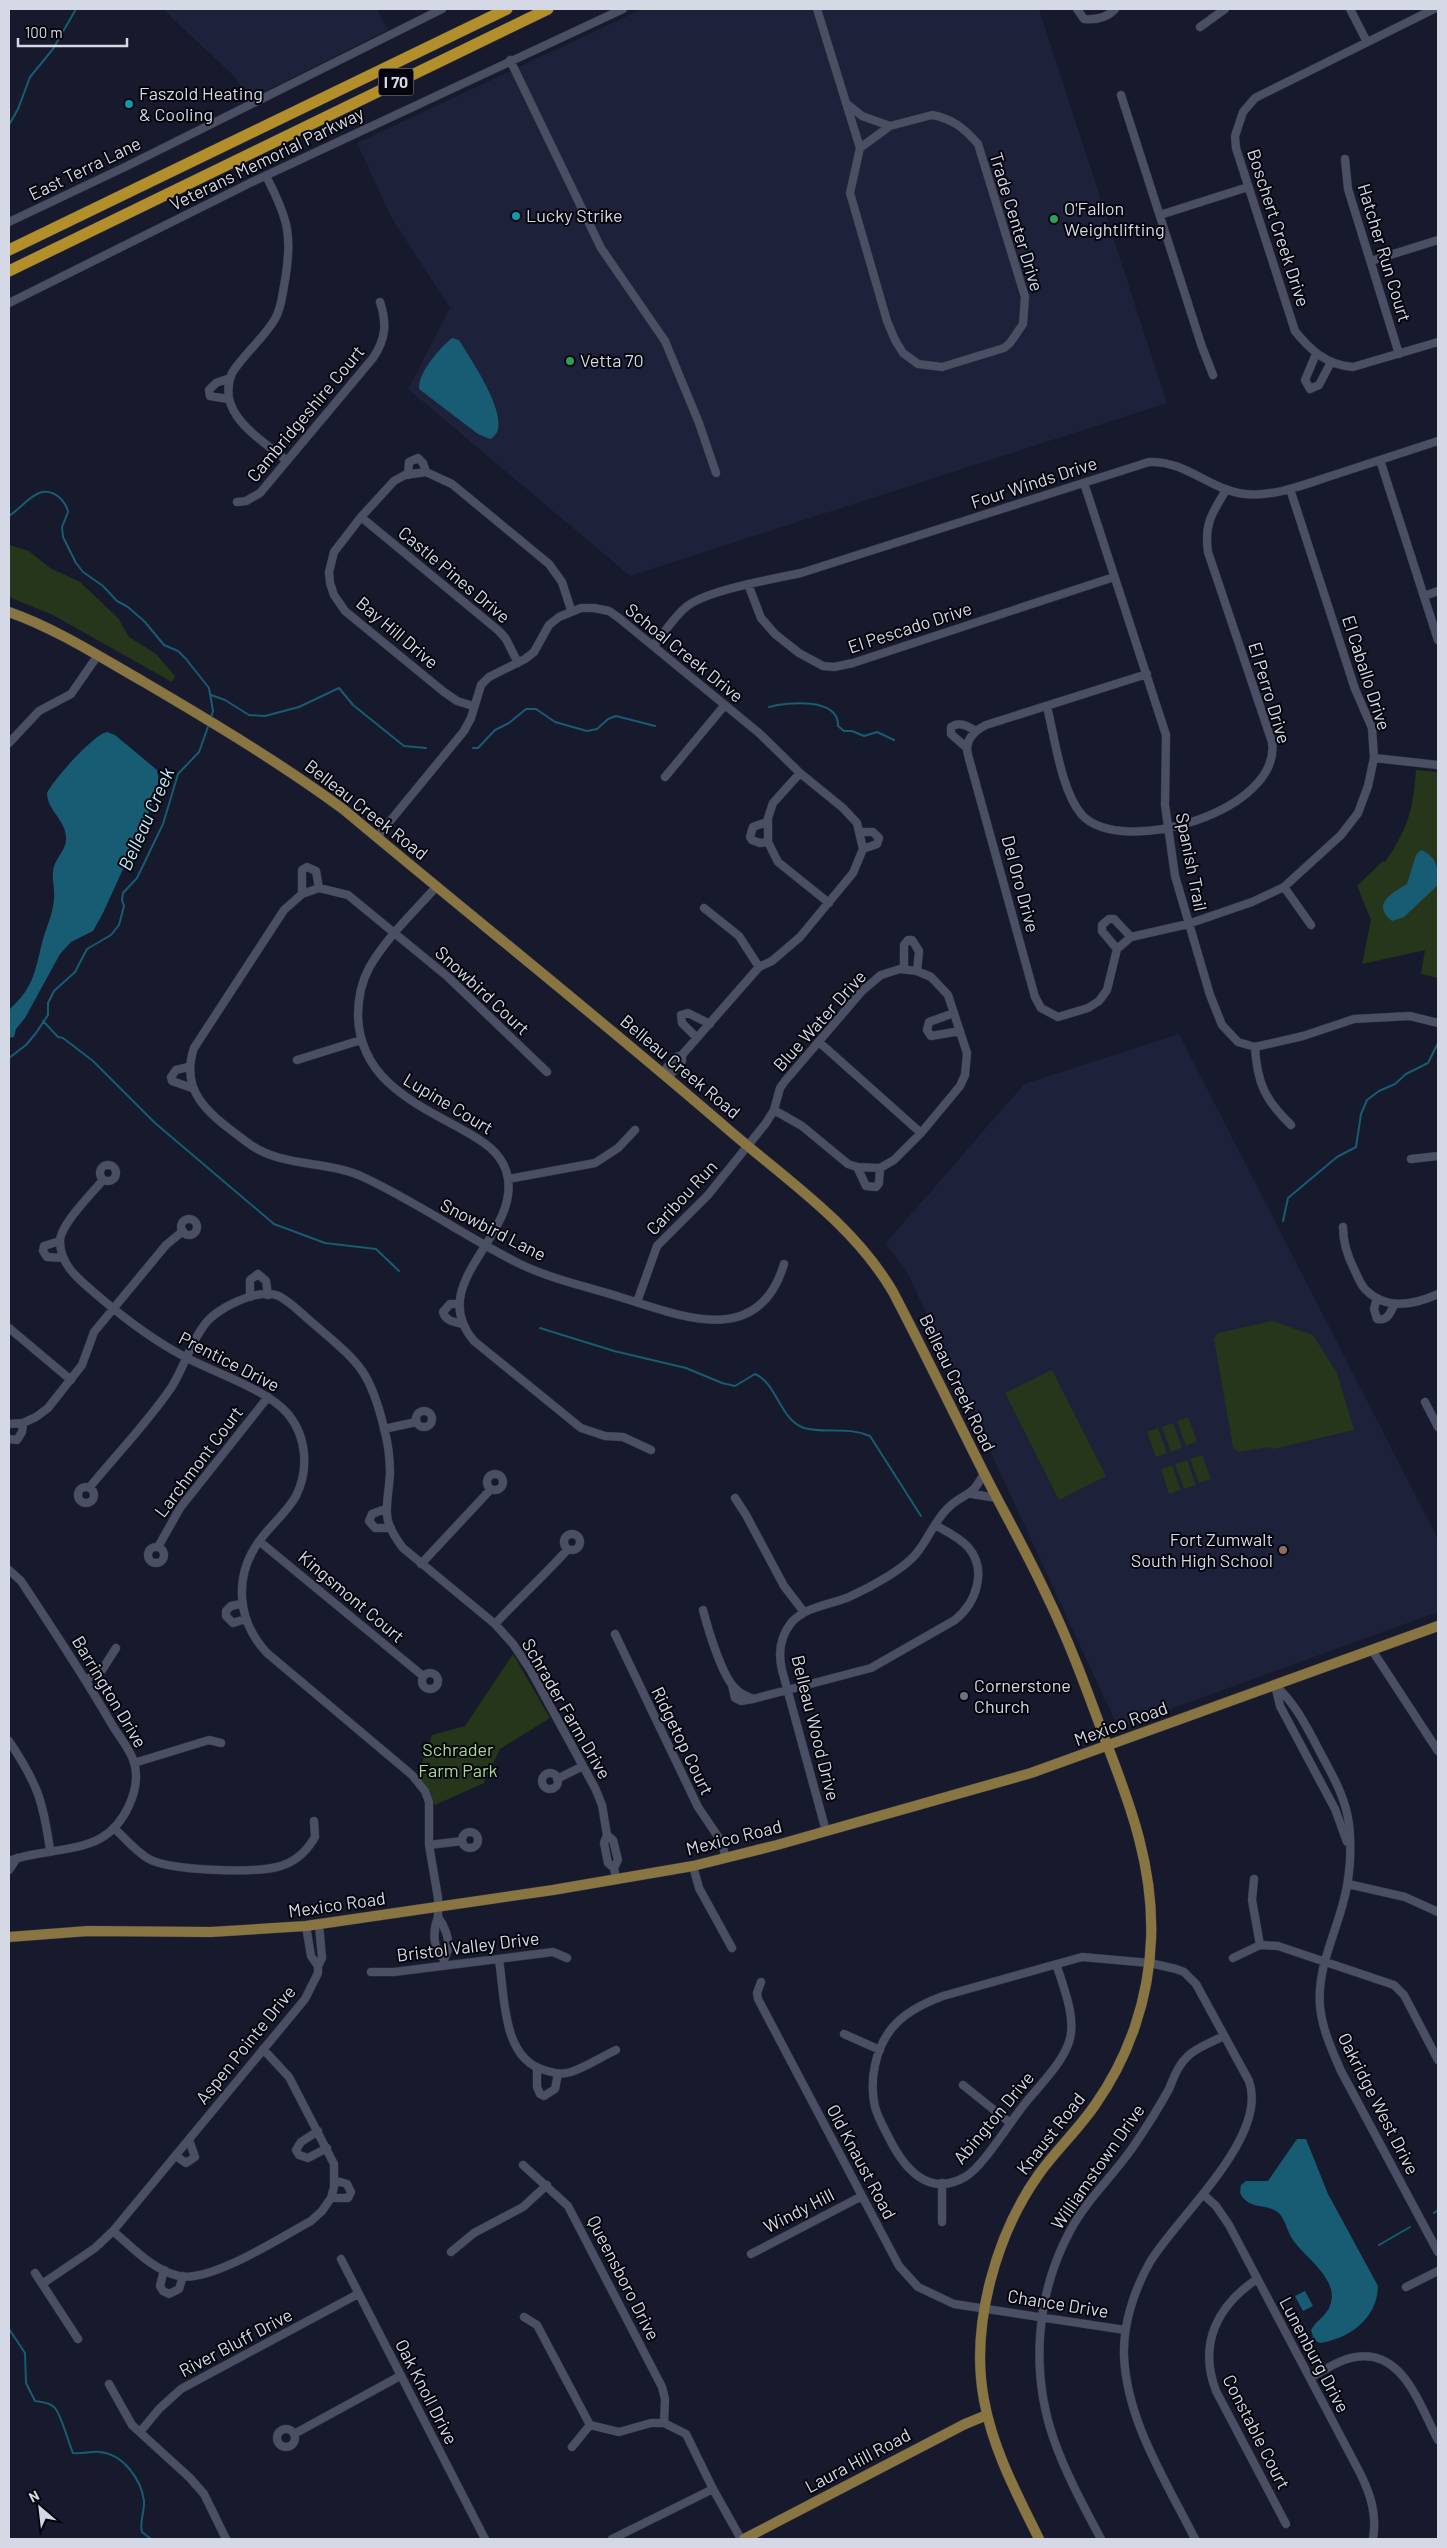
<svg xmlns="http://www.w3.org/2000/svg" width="1447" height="2548" font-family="Barlow,sans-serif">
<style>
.built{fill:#1d2139}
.green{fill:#25361b}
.water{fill:#175c72}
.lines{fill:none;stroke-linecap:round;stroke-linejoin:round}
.stream{stroke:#175c72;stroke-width:2}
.minor-casing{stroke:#323341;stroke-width:9}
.major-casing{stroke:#323341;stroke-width:11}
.highway-casing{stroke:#323341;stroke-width:12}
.minor{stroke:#4a4f64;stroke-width:8}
.major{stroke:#887542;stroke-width:10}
.highway{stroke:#b28f2b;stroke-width:11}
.culture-dot{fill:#0f9aa8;stroke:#05060d;stroke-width:2}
.leisure-dot{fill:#2e9e5b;stroke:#05060d;stroke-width:2}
.education-dot{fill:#8d6e63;stroke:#05060d;stroke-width:2}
.worship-dot{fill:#6b7280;stroke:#05060d;stroke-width:2}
.labels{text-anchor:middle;stroke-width:4;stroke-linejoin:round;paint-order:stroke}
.shield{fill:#05060d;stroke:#9799a4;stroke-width:1}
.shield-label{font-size:16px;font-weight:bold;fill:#d5d8e5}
.poi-label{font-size:18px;fill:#d5d8e5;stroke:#05060d;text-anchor:start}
.street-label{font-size:18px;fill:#d5d8e5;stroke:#05060d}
.park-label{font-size:18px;fill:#aad792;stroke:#05060d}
.water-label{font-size:19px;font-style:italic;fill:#c4e8f6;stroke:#05060d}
</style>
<rect width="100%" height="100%" fill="#171a2c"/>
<path class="built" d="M164 9H377L388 30 248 100 235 77 173 19Z
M642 9H1039L1167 403 630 576 408 389 450 308 391 217 357 143Z
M1179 1034 1438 1539V1612L1127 1725 1120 1723 1114 1719 909 1276 886 1243 1024 1084Z"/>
<path class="green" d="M9 545 29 551 50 568 80 582 118 618 129 637 156 654 175 676 172 682 53 615 9 597Z
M1416 770 1437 772 1438 978 1421 974 1425 950 1362 964 1371 920 1357 886 1383 861 1385 862C1408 829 1413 810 1416 770Z
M1272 1321 1313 1335 1337 1373 1354 1430 1273 1449 1270 1447 1238 1452 1233 1447 1214 1339 1218 1333Z
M1052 1370 1106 1476 1059 1500 1005 1393Z
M1188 1417 1197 1441 1186 1446 1177 1421Z
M1173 1423 1182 1447 1171 1452 1162 1427Z
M1158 1428 1167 1453 1156 1457 1147 1432Z
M1202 1455 1211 1479 1199 1483 1190 1459Z
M1187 1460 1196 1485 1184 1489 1175 1464Z
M1172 1465 1181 1490 1169 1494 1161 1469Z
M513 1654 550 1718 500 1749 484 1783 435 1805 418 1775 432 1735 465 1726Z"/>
<path class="water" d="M452 338 459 340C469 357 518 426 490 439L478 434 419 389C418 372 440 348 452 338Z
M107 732 115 735 157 770 159 781 150 810 103 913 93 931 71 942 60 954 25 1018 16 1029 14 1037 9 1038V1010C35 986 35 970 43 939 47 926 53 913 54 899 55 890 52 880 53 872 54 858 67 851 66 837 65 819 47 810 47 793 53 780 94 734 107 732Z
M1421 850C1438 857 1438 869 1438 885L1404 917 1392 921C1370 904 1394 892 1407 884L1416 855Z
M1297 2139H1306L1328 2194 1378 2286C1377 2319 1350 2338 1320 2343L1314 2340 1311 2330C1315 2322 1323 2318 1328 2310 1344 2282 1306 2259 1293 2240 1287 2232 1285 2216 1276 2211 1262 2203 1249 2210 1240 2193L1241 2185 1246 2181H1268Z
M1305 2291 1313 2306 1303 2311 1295 2296Z"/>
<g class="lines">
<path class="stream" d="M9 125 18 109 30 77 53 49 76 9
M9 516C25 506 39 480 60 498 64 502 67 506 68 512L62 527 63 537 76 563 83 572 103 586 117 601 128 607 145 622 164 645 178 651 186 659 209 688 213 711 211 717
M211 695 225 700 249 715 265 716 299 707 339 688 353 705 404 746 426 748
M769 707C787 702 839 697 838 726L844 731H852L864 736 877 732 894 740
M473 748H478L495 730 509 723 526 709H536L555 722 587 731 597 729 608 719 616 716 655 726
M43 1021 58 1037 63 1038 93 1061 155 1123 274 1224 325 1243 376 1249 399 1271
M9 1058 26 1045 36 1033 48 1015V1003L54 991 75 972 87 949 111 935 119 925 124 906 122 900 123 893 137 878 163 824 178 774 199 752 209 724
M1283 1221 1288 1198 1337 1157 1356 1147 1361 1114 1367 1100 1379 1091 1395 1084 1406 1074 1428 1063 1438 1043
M540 1328 614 1351 686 1368 722 1383 735 1386 755 1374C777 1383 780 1420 804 1428 825 1434 847 1426 870 1436L921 1516
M1434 2213 1438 2210
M1379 2245 1410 2227
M9 2329 25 2353 26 2383 35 2401C42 2402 49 2402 54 2407 61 2413 68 2442 73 2453 83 2454 91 2451 100 2452 123 2454 141 2479 144 2501 145 2512 139 2521 142 2532L151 2539"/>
<defs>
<path id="minor" d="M817 9 860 148
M1077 9 1084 19C1095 20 1107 18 1115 9
M1350 9 1367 42
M1434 9 1255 98 1243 112 1235 136 1236 148 1295 331C1311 351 1327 365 1353 367L1438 342
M1200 27 1225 9
M510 60 601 248 665 341 699 423 716 473
M1121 95 1202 347 1213 375
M846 103 862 116 890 126
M932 115C953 119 964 128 978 144L1025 297 1023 324 1010 343 1004 348 942 367 918 364 903 353 895 340 887 321 850 193 860 148 890 126Z
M1345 159 1348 189 1399 354
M266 176C289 220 293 237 284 286 282 297 281 309 275 319 263 339 244 354 232 373 215 414 260 438 287 461
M1160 215 1248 187
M9 222 127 166 442 9
M1371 261 1438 240
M9 303 252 182 623 9
M1316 354 1305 380 1310 389 1319 385 1331 362
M228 399 210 396 209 390 216 383 230 378
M1380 460 1438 640
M408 475 409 462 418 458 423 463 426 472
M1084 483 1166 735 1165 805 1175 876 1210 995 1222 1025 1238 1042 1255 1047 1303 1036 1354 1019 1410 1016 1438 1023
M237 502 246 501 260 493 373 358C386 339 387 323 380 302
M361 517 499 631 506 639 518 663
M748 584 761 618 775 634 799 653 823 666 834 667 853 663 1114 577
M1424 596 1438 591
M654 645C664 633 674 617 686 607 707 590 773 579 801 573L1149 462C1185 460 1210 490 1245 494 1276 497 1308 483 1337 474 1371 463 1404 452 1438 441
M1147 674 986 725C974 731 964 740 968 755L1035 997 1041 1008 1058 1017 1088 1008 1099 1001 1107 990 1117 949 1131 937 1188 924 1252 902 1284 887 1341 835 1358 813 1368 786 1374 758 1372 728 1355 689 1290 489
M473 706 457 701 444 692 345 611 334 595 330 583 329 572 334 552 361 517 394 481 405 475 426 472 452 484 549 564 562 582 571 610
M1047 707C1055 738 1061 791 1082 815 1122 858 1282 811 1272 742L1208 552C1204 524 1212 513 1226 490
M9 743 39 711 71 694 98 655
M967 748 951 734V727C960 721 967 726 976 731
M1374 758 1438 765
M800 773 773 803 768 818V842L778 862 829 903
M665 777 724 706
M767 822 753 827 750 837 752 840 760 843 768 842
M859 832H873L879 838 877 844 863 849
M377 837 464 731 471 718 481 685 489 677 525 659 534 652 549 625 559 617 581 608H594L609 611 619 618 759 733 800 773 843 808 857 823 863 849 853 873 800 937 772 961 759 967 682 1055 676 1057 662 1073
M436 887C413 913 386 938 369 968 361 983 358 1000 358 1016 360 1076 408 1100 454 1125 477 1138 504 1150 508 1179 517 1237 425 1284 474 1341L581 1428 605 1436 623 1437 651 1450
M1284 887 1311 925
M302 894V870L307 867 316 871 319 888
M704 908 739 936 759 967
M1117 949 1102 931V925L1109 919H1114L1131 937
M904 969V945L908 940H912L919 951 917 971
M954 1013 929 1022 927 1030 931 1036 960 1031
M697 1038 682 1023 681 1015 688 1013 710 1024
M819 1042 921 1133
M1255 1047C1257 1083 1265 1100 1291 1125
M297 1060 361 1040
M188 1067 176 1070 171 1077 172 1081 192 1088
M547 1072 448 977 348 895 319 888 302 894 284 910 194 1048C178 1095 214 1117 248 1143 281 1168 327 1160 363 1177 417 1202 466 1237 518 1263 550 1279 589 1287 623 1298 683 1317 759 1348 784 1264
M668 1078 682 1061V1055
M1411 1159 1438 1156
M100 1173a8 8 0 1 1 16 0a8 8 0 1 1-16 0Z
M857 1167 866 1186 876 1187 879 1183 880 1168
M508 1179 595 1163 618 1148 635 1130
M103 1180C93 1192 60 1225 60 1241 60 1266 80 1280 97 1295 125 1319 154 1341 187 1358 216 1373 268 1390 288 1414 307 1437 309 1470 296 1496 287 1512 271 1525 260 1540 233 1576 237 1621 267 1653L412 1775 425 1791 429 1802V1845L438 1898V1917C444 1925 450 1939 448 1949 446 1956 443 1958 444 1966
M181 1227a8 8 0 1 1 16 0a8 8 0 1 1-16 0Z
M1343 1227C1343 1243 1347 1255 1354 1269 1357 1275 1360 1284 1365 1289 1386 1311 1414 1305 1438 1294
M60 1241 44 1246 43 1251 47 1257 63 1258
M250 1297V1280L258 1274 266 1281 268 1295
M1377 1298 1374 1309 1377 1319C1388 1321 1390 1313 1394 1305
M637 1302 657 1246 708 1195 766 1123 774 1110 780 1088 785 1081 862 991 881 975 900 969 917 971 931 977 948 995 967 1053 965 1075 960 1086 921 1133 894 1160 880 1168 857 1167 848 1164 802 1126 774 1110
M459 1304H450L443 1312C445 1321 455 1322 463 1324
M9 1328 71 1380
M1425 1402 1438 1427
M416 1419a8 8 0 1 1 16 0a8 8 0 1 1-16 0Z
M9 1424 23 1423 36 1417 48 1408 82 1365 94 1332 166 1245 183 1231
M384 1429 416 1422
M9 1439 17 1440 22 1432 23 1423
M487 1482a8 8 0 1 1 16 0a8 8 0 1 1-16 0Z
M78 1495a8 8 0 1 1 16 0a8 8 0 1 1-16 0Z
M89 1488C116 1455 147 1423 171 1388 184 1368 190 1343 205 1324 217 1308 259 1287 279 1296 292 1303 304 1316 315 1325 359 1363 370 1370 384 1428 388 1443 390 1458 390 1473 388 1508 379 1517 403 1548L495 1624 513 1644 531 1671 595 1788 602 1805 607 1835 613 1840 618 1860 614 1868 616 1880
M972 1494 997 1498
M735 1498 746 1515 784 1586 804 1612
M385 1509 372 1514 369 1521 375 1528H391
M564 1542a8 8 0 1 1 16 0a8 8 0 1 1-16 0Z
M259 1541 423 1676
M148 1555a8 8 0 1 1 16 0a8 8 0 1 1-16 0Z
M158 1547 180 1508 268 1397
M421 1564 491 1489
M9 1570 21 1581C52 1628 83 1674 111 1723 118 1735 130 1749 134 1762 142 1789 124 1825 101 1838 77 1852 37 1850 9 1861
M241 1604 231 1606 226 1611V1616L233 1623 245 1619
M703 1610C708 1629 722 1677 736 1689 740 1694 747 1696 753 1699L871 1668 955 1620C976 1603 988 1570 968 1547 959 1537 946 1531 935 1525
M495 1624C519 1598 545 1575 568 1549
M615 1634 698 1807 721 1841 726 1858
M1372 1650 1438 1751
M422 1681a8 8 0 1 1 16 0a8 8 0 1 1-16 0Z
M86 1680 102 1670 116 1648
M732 1685 735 1698 741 1701 753 1699
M1275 1685C1296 1704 1308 1729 1321 1754 1333 1776 1346 1799 1349 1824 1352 1849 1350 1879 1343 1903 1334 1938 1317 1969 1320 2006 1322 2029 1332 2050 1341 2071L1438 2252
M1275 1685 1280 1706 1335 1809 1347 1842
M9 1741C37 1783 43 1800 50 1850
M134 1763 209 1740 221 1743
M542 1781a8 8 0 1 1 16 0a8 8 0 1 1-16 0Z
M557 1779 583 1766
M114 1828C125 1838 136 1852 149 1859 171 1871 252 1873 277 1867 294 1863 307 1851 315 1837L314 1821
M826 1831 782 1670C778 1653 780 1637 791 1623 806 1606 830 1605 849 1597 869 1588 907 1568 919 1550 929 1537 935 1521 947 1509 963 1492 971 1500 984 1473
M462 1840a8 8 0 1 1 16 0a8 8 0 1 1-16 0Z
M607 1835 604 1843 608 1863 614 1868
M429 1845 462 1841
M693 1866 699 1888 732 1948
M9 1870 17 1858
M1254 1879 1252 1900 1260 1945
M1348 1884 1405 1897 1438 1912
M438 1917C433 1930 432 1948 443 1958
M306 1926 311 1956 318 1966
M1233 1958 1260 1945 1278 1946 1394 1985 1404 1995 1438 2060
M499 1960C505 1997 502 2058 544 2070 554 2073 561 2075 571 2072 586 2067 601 2057 616 2050
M1056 1964C1082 2038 1077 2043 1027 2101 1010 2121 984 2166 965 2177 928 2198 904 2168 889 2138 884 2128 878 2118 875 2107 869 2081 875 2049 892 2028 905 2012 924 2003 943 1996L1082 1957 1150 1963 1176 1969 1184 1972 1196 1984 1249 2081C1269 2137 1177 2217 1150 2262 1134 2290 1123 2324 1124 2356 1127 2422 1166 2481 1195 2539
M371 1972H394L553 1952 567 1958
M761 1982 757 1993 758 1999 899 2266 918 2287 954 2304 1125 2330
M844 2034 880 2050
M537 2068V2087L540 2094 544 2096 555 2089 558 2074
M963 2085 1009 2122
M318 2131 301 2142 296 2150 299 2155 308 2158 327 2148
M176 2156 186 2163 195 2157 189 2140
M523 2165 568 2206 662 2387 665 2399 664 2423
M1204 2195 1216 2206 1229 2225 1360 2473C1371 2495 1377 2515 1373 2539
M331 2198H348L351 2192 347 2184 334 2180
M942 2222V2183
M113 2231C132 2247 154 2271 179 2276 211 2283 281 2237 311 2221L322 2211 331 2198 334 2187V2164L289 2077 263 2049
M451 2252 474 2233 523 2207 547 2185
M751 2254 862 2196
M341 2259 485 2539
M164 2270 160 2286 163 2291 169 2294 179 2289 183 2276
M35 2273 78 2339
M1257 2279C1217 2306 1198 2344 1216 2391L1286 2524
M42 2284 95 2248 113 2231 305 1999 318 1973V1966L322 1958 319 1925
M1406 2287 1438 2271
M524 2317 537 2325 590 2425 619 2432 651 2423H664L686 2434 713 2489 741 2539
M1310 2378C1321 2372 1333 2364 1344 2360 1400 2340 1418 2402 1438 2440
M109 2384 132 2425 190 2478 204 2494 226 2539
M277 2438a9 9 0 1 1 18 0a9 9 0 1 1-18 0Z
M140 2432 159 2409 181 2389 358 2294
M294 2434 400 2376
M572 2447 590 2425
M612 2539 713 2489
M1101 2539C1084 2507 1066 2474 1054 2440 1030 2372 1036 2294 1070 2231 1087 2199 1113 2176 1133 2147 1146 2128 1158 2109 1169 2089 1174 2077 1178 2065 1188 2056 1197 2047 1212 2042 1224 2036"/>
<path id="major" d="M9 612C57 629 100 657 144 682 212 722 279 762 343 809 472 917 603 1021 730 1131 788 1181 854 1225 893 1292 925 1353 954 1414 985 1475 1006 1516 1028 1555 1047 1596 1070 1643 1088 1693 1106 1742 1131 1806 1154 1869 1151 1940 1149 1998 1129 2057 1095 2105 1078 2130 1056 2150 1039 2174 996 2234 970 2326 984 2400 993 2450 1017 2494 1039 2539
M9 1937 88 1931 211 1932 306 1926 553 1890 693 1866 777 1845 1031 1773 1438 1626
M744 2539 965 2424 987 2415"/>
<path id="highway" d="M9 250 507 9
M9 271 548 9"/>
</defs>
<use href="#minor" class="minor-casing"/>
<use href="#major" class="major-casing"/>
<use href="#highway" class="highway-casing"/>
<use href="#minor" class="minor"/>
<use href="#major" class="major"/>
<use href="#highway" class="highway"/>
</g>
<g class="culture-dot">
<circle cx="129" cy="104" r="5"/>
<circle cx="516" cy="216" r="5"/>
</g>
<g class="leisure-dot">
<circle cx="1054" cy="219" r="5"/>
<circle cx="570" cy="361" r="5"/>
</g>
<circle class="education-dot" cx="1283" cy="1550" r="5"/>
<circle class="worship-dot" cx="964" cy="1696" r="5"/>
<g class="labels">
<rect class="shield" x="378.5" y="68.5" width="35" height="27" rx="4"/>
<g class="shield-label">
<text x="396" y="88">I 70</text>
</g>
<g class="poi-label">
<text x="139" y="100">Faszold Heating<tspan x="139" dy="21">&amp; Cooling</tspan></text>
<text x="1064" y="215">O'Fallon<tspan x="1064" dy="21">Weightlifting</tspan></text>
<text x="526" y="222">Lucky Strike</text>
<text x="580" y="367">Vetta 70</text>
<text x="1273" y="1546" text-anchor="end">Fort Zumwalt<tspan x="1273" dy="21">South High School</tspan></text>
<text x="974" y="1692">Cornerstone<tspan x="974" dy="21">Church</tspan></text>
</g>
<g class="street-label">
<text transform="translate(267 159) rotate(-26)" y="6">Veterans Memorial Parkway</text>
<text transform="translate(85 169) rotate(-26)" y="6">East Terra Lane</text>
<text transform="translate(1016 222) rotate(73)" y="6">Trade Center Drive</text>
<text transform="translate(1278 228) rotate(72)" y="6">Boschert Creek Drive</text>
<text transform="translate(1384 253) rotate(73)" y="6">Hatcher Run Court</text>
<text transform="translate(306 414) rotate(-50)" y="6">Cambridgeshire Court</text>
<text transform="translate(1034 483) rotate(-18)" y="6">Four Winds Drive</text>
<text transform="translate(454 575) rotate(40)" y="6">Castle Pines Drive</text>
<text transform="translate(910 628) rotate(-18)" y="6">El Pescado Drive</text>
<text transform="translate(397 633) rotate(40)" y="6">Bay Hill Drive</text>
<text transform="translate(684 653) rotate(39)" y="6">Schoal Creek Drive</text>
<text transform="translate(1366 673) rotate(72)" y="6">El Caballo Drive</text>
<text transform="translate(1269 693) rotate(73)" y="6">El Perro Drive</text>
<text transform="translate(366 810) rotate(38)" y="6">Belleau Creek Road</text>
<text transform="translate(1191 862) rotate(79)" y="6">Spanish Trail</text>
<text transform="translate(1020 884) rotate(75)" y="6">Del Oro Drive</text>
<text transform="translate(482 991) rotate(43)" y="6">Snowbird Court</text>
<text transform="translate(820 1021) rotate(-48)" y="6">Blue Water Drive</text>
<text transform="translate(680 1067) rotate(40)" y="6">Belleau Creek Road</text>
<text transform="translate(448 1104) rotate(31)" y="6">Lupine Court</text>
<text transform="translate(682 1198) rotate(-47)" y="6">Caribou Run</text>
<text transform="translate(493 1230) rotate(27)" y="6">Snowbird Lane</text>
<text transform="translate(229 1362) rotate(27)" y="6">Prentice Drive</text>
<text transform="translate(957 1383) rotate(64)" y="6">Belleau Creek Road</text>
<text transform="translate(199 1462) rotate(-53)" y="6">Larchmont Court</text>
<text transform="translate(351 1597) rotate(40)" y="6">Kingsmont Court</text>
<text transform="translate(109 1692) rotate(59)" y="6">Barrington Drive</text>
<text transform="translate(566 1709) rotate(60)" y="6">Schrader Farm Drive</text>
<text transform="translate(1121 1724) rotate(-20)" y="6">Mexico Road</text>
<text transform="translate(815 1728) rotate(76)" y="6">Belleau Wood Drive</text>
<text transform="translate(682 1741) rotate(64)" y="6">Ridgetop Court</text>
<text transform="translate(734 1838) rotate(-14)" y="6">Mexico Road</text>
<text transform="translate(337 1905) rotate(-8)" y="6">Mexico Road</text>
<text transform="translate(468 1947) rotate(-7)" y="6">Bristol Valley Drive</text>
<text transform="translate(246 2045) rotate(-51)" y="6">Aspen Pointe Drive</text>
<text transform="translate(1378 2104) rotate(63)" y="6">Oakridge West Drive</text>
<text transform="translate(994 2118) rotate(-50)" y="6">Abington Drive</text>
<text transform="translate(1051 2134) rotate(-52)" y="6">Knaust Road</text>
<text transform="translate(861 2162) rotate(62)" y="6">Old Knaust Road</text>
<text transform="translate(1098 2167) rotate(-55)" y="6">Williamstown Drive</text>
<text transform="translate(799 2211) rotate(-27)" y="6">Windy Hill</text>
<text transform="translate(623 2278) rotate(63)" y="6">Queensboro Drive</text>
<text transform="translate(1058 2304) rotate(9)" y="6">Chance Drive</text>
<text transform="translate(236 2343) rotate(-28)" y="6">River Bluff Drive</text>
<text transform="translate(1314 2355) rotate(62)" y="6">Lunenburg Drive</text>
<text transform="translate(426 2392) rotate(63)" y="6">Oak Knoll Drive</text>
<text transform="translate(1256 2432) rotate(63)" y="6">Constable Court</text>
<text transform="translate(858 2461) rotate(-28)" y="6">Laura Hill Road</text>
</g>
<g class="park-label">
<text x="458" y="1756">Schrader<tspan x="458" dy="21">Farm Park</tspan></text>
</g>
<g class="water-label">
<text transform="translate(146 819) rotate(-66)" y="7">Belleau Creek</text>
</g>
</g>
<rect width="1447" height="2548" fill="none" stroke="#d5d8e5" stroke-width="20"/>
<g transform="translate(40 2508) rotate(332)" stroke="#05060d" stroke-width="4" paint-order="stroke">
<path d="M0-4L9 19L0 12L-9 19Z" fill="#d5d8e5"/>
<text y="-8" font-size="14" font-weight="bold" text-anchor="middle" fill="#d5d8e5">N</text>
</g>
<path d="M18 38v8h109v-8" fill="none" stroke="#d5d8e5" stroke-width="2.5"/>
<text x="25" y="38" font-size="15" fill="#d5d8e5" stroke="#05060d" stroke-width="4" paint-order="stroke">100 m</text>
</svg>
